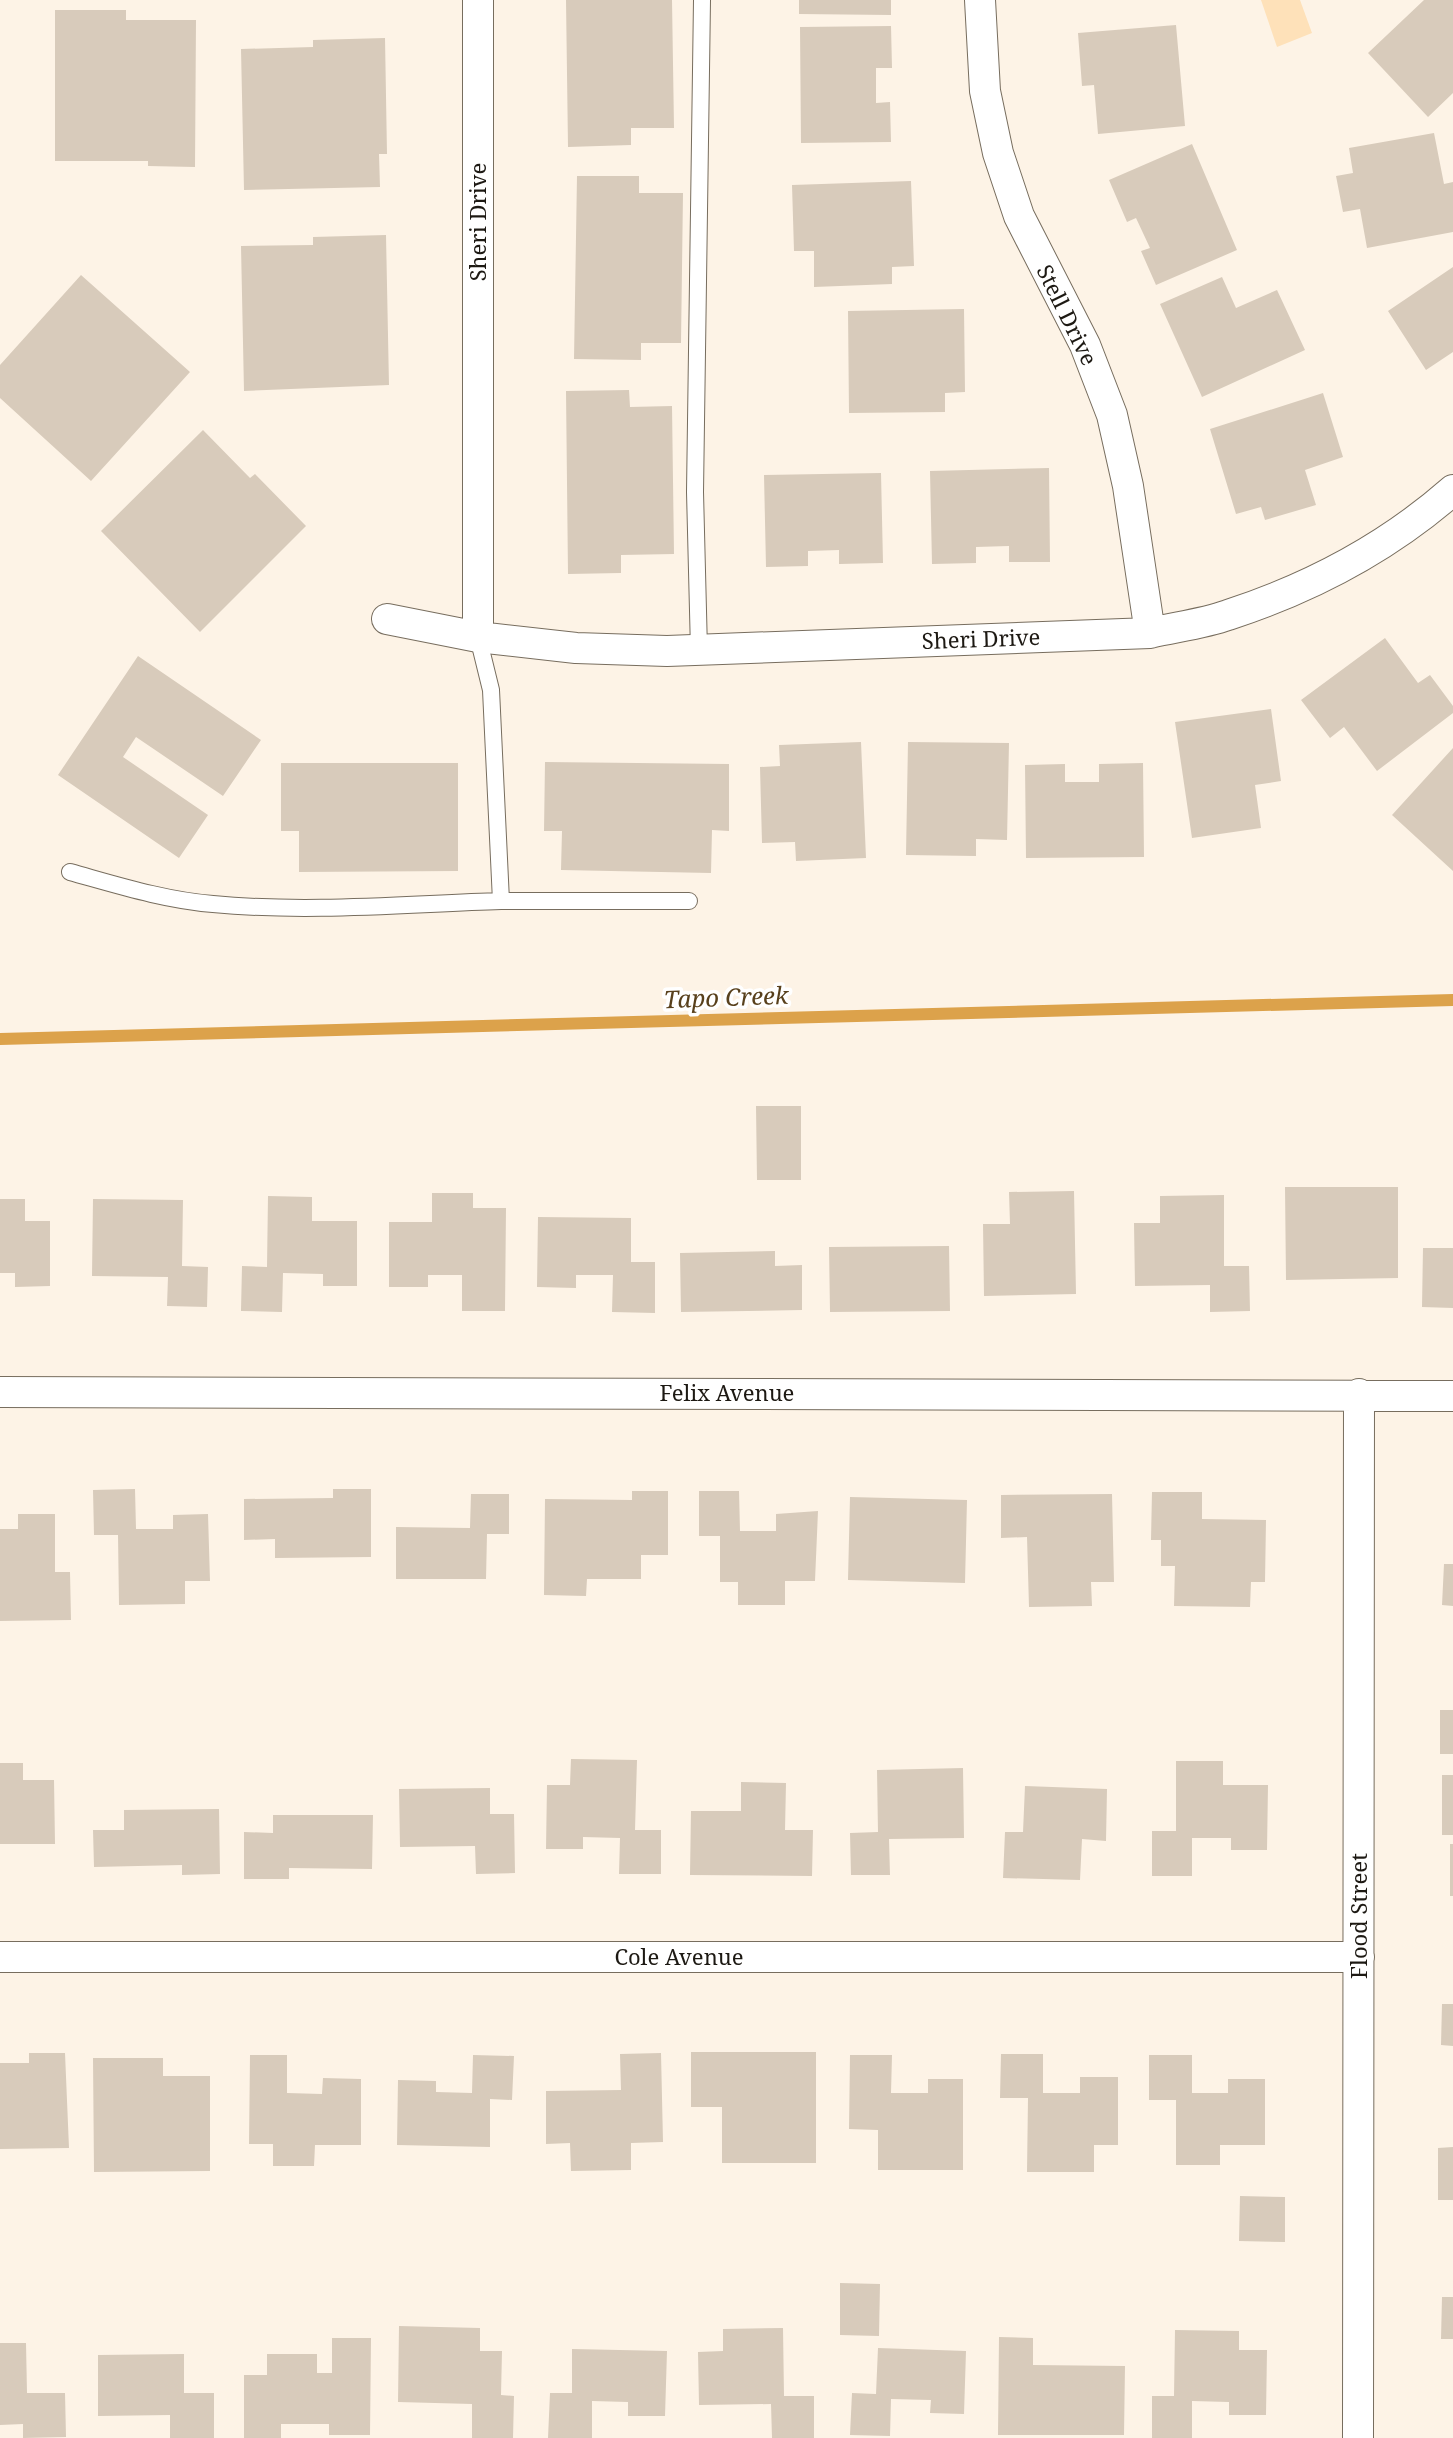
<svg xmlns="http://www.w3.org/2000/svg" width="1453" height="2438" font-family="'Noto Serif',serif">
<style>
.green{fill:#fee1b9}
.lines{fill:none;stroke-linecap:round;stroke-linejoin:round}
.stream{stroke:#dca24b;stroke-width:12}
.building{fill:#d8cbbb}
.service-casing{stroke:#776d5e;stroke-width:18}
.minor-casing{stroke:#776d5e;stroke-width:32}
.service{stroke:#fff;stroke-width:16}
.minor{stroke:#fff;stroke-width:30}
.labels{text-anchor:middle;stroke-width:7;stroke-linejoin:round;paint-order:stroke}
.street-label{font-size:22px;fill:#1d1913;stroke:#fff}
.water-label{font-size:24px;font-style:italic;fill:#58401c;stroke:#fff}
</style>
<rect width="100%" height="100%" fill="#fdf3e6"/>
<path class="green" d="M1261 0H1300L1312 33 1277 47Z"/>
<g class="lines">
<path class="stream" d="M0 1039 1453 1000"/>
</g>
<path class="building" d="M566 0H672L674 128H631V145L568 147Z
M799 0H891V15L799 14Z
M1424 0H1453V93L1428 117 1368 53Z
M55 10H126V20H196L195 167 148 166V161H55Z
M1176 25 1185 126 1098 134 1094 85 1082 86 1078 33Z
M891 26 892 68H876V103L890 102 891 142 801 143 800 27Z
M385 38 387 154H379L380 187 244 190 241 49 313 47V40Z
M1434 133 1444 184 1453 182V232L1367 248 1360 209 1343 212 1336 176 1353 173 1349 148Z
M1192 144 1237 250 1156 285 1141 251 1150 248 1136 218 1127 222 1109 180Z
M577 176H639V193H683L681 343H641V360L574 359Z
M911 181 914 266 892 267V284L814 287V251H794L792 185Z
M386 235 389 385 244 391 241 246 313 245V237Z
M1453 267V352L1426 370 1388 311Z
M81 275 190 372 91 481 0 398V365Z
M1222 277 1236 308 1277 290 1305 350 1202 397 1160 304Z
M964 309 965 392 945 393V412L849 413 848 311Z
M629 390 630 407 672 406 674 554 621 555V573L568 574 566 391Z
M1323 393 1343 457 1305 470 1316 505 1265 520 1261 507 1236 514 1210 429Z
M203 430 250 478 255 474 306 526 200 632 101 531Z
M1049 468 1050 562H1009V546L976 547V563L932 564 930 471Z
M881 473 883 563 839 564V550L808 551V566L766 567 764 475Z
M1385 638 1418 683 1430 675 1453 706V713L1377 771 1344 727 1330 738 1301 700Z
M138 656 261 740 223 796 136 737 123 757 208 815 179 858 58 775Z
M1271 709 1281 781 1255 785 1261 828 1192 838 1175 722Z
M861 742 866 858 796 861 795 842 762 843 760 767 780 766 779 745Z
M908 742 1009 743 1007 840 976 839V856L906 855Z
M1453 748V871L1392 815Z
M545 762 729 764V831L712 830 711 873 561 870 562 831H544Z
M281 763H458V871L299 872V831H281Z
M1143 763 1144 857 1026 858 1025 765 1065 764V782H1099V764Z
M756 1106H801V1180H757Z
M1285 1187H1398V1278L1286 1280Z
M1074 1191 1076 1294 984 1296 983 1224H1010L1009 1192Z
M432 1193H473V1208H506L505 1311H462V1275H428V1287H389V1222H432Z
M1224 1195V1266H1249L1250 1311 1210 1312V1285L1135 1286 1134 1223H1160V1196Z
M268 1196 312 1197V1221H357V1286H323V1274L283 1273 282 1312 241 1311 242 1266 267 1267Z
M0 1199H25V1221H50V1286L15 1287V1273H0Z
M93 1199 183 1200 182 1266 208 1267 207 1307 167 1306 168 1277 92 1276Z
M538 1217 631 1218V1262H655V1313L612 1312 613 1275H576V1288L537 1287Z
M949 1246 950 1311 830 1312 829 1247Z
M1423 1248H1453V1308L1422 1307Z
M775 1251V1266L802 1265V1310L681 1312 680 1253Z
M135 1489 136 1529H173V1515L208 1514 210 1581H185V1604L119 1605 118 1535H94L93 1490Z
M333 1489H371V1557L275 1558V1539L244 1540V1499L333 1498Z
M632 1491H668V1555H641V1579H587L586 1596 544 1595 545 1499 632 1500Z
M699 1491H739L740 1531H776V1514L818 1511 815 1581H785V1605H738V1582H720V1536H699Z
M1152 1492H1202V1519L1266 1520 1265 1582H1251L1250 1607 1174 1606 1175 1566H1161V1540H1151Z
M471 1494H509V1534H487L486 1579H396V1527L470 1528Z
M1112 1494 1114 1582H1091L1092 1606 1029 1607 1027 1537 1001 1538V1495Z
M850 1497 967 1500 965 1583 848 1580Z
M18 1514H55V1572H70L71 1620 0 1621V1529H18Z
M1444 1564H1453V1606L1442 1605Z
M1440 1710H1453V1754H1440Z
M571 1759 637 1760 635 1830H661V1874H619L620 1838 583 1837V1849H546L547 1785H570Z
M1176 1761H1223V1785H1268L1267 1850H1231V1838H1192V1876H1152V1831H1176Z
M0 1763H23V1780H54L55 1844H0Z
M963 1768 964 1838 889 1839 890 1875H851L850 1833 878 1832 877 1770Z
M1442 1775H1453V1835H1442Z
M741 1782 786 1783 785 1830H813L812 1876 690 1875 691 1811H741Z
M1025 1786 1107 1789 1106 1841 1082 1839 1080 1880 1003 1878 1005 1832H1023Z
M490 1788V1814H514L515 1873 476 1874 475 1846 400 1847 399 1789Z
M219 1809 220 1874 182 1875V1865L94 1867 93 1830H124V1810Z
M273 1815H373L372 1869 289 1868V1879H244V1832L273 1833Z
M1450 1844H1453V1896H1450Z
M1442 2004H1453V2046L1441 2045Z
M691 2052H816V2163H722V2107H691Z
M29 2053H65L69 2148 0 2149V2063H29Z
M661 2053 663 2142 631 2143V2170L571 2171 570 2143 546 2144V2091L621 2090 620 2054Z
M1001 2054H1043V2093H1080V2077H1118V2145H1094V2172H1027L1028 2098H1000Z
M250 2055H287V2093L322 2094 323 2078 361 2079V2145H315L314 2166H273V2144H249Z
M473 2055 514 2056 512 2100 490 2099V2147L397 2145 398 2080 436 2081V2092L472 2093Z
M850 2055H892L891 2093H928V2079H963V2170H878V2130L849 2129Z
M1149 2055H1192V2093H1228V2079H1265V2145H1220V2165H1176V2100H1149Z
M93 2058H163V2076H210V2171L94 2172Z
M1453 2147V2200H1438V2148Z
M1240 2196 1285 2197V2242L1239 2241Z
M840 2283 880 2284 879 2336 840 2335Z
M1442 2297H1453V2339H1441Z
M399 2326 480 2328V2351H502L501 2395 514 2396 513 2438H472V2404L398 2402Z
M783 2328 784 2396H814V2438H772L771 2404 699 2405 698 2352 723 2351V2329Z
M1175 2330 1239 2331V2350H1267L1266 2415H1229V2402L1192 2401V2438H1152V2396H1174Z
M999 2337 1033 2338V2365L1125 2366 1124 2435H998Z
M332 2338H371L370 2435H329V2424H281V2438H244V2375H267V2354H317V2373H332Z
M0 2343H26L27 2393H65L66 2437 23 2438V2424L0 2425Z
M878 2348 966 2351 964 2414 930 2413 931 2400 891 2399 890 2436 850 2435 852 2393 876 2394Z
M572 2349 667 2351 665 2416H628V2402L592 2401V2438H548L550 2393H572Z
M184 2354V2393H214V2438H170V2415L98 2416V2355Z"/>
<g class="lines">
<defs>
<path id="service" d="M699 650 695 492 702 0
M70 872C117 885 164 900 213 904 308 913 406 904 501 901L491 690 478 637
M501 901H689"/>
<path id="minor" d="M980 0 985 91 998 153 1019 216 1085 345 1112 415 1128 486 1150 633
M387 619 478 637 576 648 667 651 1150 633C1175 627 1203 624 1228 615 1311 588 1387 548 1453 490
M478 637V0
M0 1392 1453 1396
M0 1957H1359
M1358 2438 1359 1394"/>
</defs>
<use href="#service" class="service-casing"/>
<use href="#minor" class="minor-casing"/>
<use href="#service" class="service"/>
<use href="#minor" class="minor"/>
</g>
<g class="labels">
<g class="street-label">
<text transform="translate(478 222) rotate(-90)" y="8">Sheri Drive</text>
<text transform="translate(1067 315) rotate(64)" y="8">Stell Drive</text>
<text transform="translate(981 639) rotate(-2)" y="8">Sheri Drive</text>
<text x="727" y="1401">Felix Avenue</text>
<text transform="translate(1359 1916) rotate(-90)" y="8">Flood Street</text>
<text x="679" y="1965">Cole Avenue</text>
</g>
<g class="water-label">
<text transform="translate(726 998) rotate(-2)" y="8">Tapo Creek</text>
</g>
</g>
</svg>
